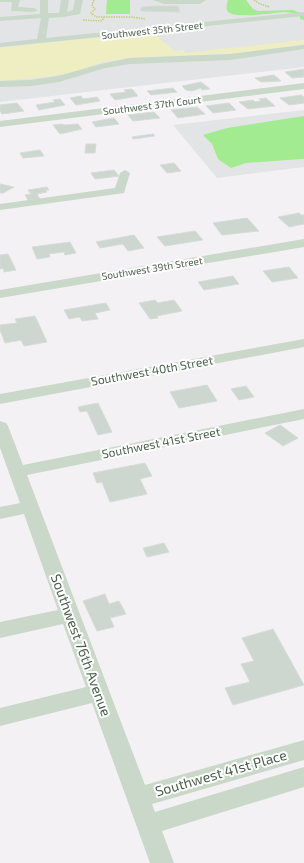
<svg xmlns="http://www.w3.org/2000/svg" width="304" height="863" font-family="'Exo 2',sans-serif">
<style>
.education{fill:#e3e4e5}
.green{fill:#efeec2}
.water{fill:#a3eb90}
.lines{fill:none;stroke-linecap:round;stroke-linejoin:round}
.canal{fill:#a3eb90;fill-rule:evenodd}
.building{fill:#ced6d0;stroke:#d6dcd8}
.path{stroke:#c5cd7a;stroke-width:1.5;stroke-dasharray:1.5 1;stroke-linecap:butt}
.minor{fill:#c9d8c9;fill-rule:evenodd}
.labels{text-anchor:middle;stroke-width:4;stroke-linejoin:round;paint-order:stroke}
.far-street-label{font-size:10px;fill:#495f4b;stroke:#fff}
.street-label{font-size:12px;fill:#495f4b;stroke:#fff}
.near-street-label{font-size:14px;fill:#495f4b;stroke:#fff}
</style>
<rect width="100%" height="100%" fill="#f3f1f4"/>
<path class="education" d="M0 0H304V67L0 102Z
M304 110V167L217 178 173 125Z"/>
<path class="green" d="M158 31 161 34 156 35 174 51 183 50 186 53 304 40V44L242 53 127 58 103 62 74 72 47 77 0 81V48Z"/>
<path class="water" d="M107 0H130V14H106Z
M228 0H246L253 9 258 11 293 10 300 13C294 14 290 12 284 12 273 13 236 19 228 12 225 8 227 4 228 0Z
M304 116V159H301L246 163 231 168 218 159 212 144 203 135 227 128Z"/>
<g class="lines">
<path class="canal" d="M300 15H304V20L300 19Z"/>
</g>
<path class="building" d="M153 6H178L180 12 141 11V7Z
M304 69V77L292 78 285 72Z
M274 75 281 81 261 82 255 78Z
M201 82 210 89 202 90 201 88 192 91 186 90 182 86Z
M173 88 177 92 151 95 147 91Z
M132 89 138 96 115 100 110 94 126 92 124 90Z
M301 95 304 97V103L289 105 280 98Z
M81 96 83 99 97 97 100 101 76 105 70 98Z
M266 98 275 106 248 109 239 102 253 100 255 102 261 101 259 99Z
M60 99 65 105 39 110 36 105 55 102 53 100Z
M17 103 24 111 2 114 0 111V105Z
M229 103 236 110 213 113 206 106Z
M197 107 205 114 178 118 171 110Z
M154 112 160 118 133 121 128 115Z
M114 118 119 124 96 127 92 122Z
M62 124 64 125 78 124 82 129 60 134 53 125Z
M153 134 155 136 133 139 132 137Z
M86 144H96L95 153H85Z
M40 150 44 156 23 158 20 153Z
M174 163 181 171 167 173 160 165Z
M114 170 119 176 95 179 91 173Z
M0 184 14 187 3 193H0Z
M47 187 49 190H45L47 192 37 194 40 199 28 200 25 195 31 194 28 190Z
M299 213 301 215H304V224L289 227 278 217Z
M247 218 259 231 222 235 213 223Z
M195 231 203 240 165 246 157 237Z
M134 235 144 248 128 251 123 244 100 248 96 242Z
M70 242 76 253 65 255 64 252 49 254 50 257 37 259 32 247Z
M8 254 16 270 4 272 3 268 0 269V255Z
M289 267 298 278 272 282 263 271Z
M233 276 239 284 204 290 198 282Z
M155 300 158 303 174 300 182 311 157 316 158 318 150 319 139 303Z
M106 303 110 310 95 313 98 319 82 321 80 317 69 319 64 310Z
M35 316 47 342 24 346 21 340 5 343 0 330V325L17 323 15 319Z
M207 385 217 401 179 408 170 392Z
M246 386 254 397 239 400 231 389Z
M98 403 112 432 98 435 87 411 80 412 78 407Z
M280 425 298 438 283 446 265 433Z
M145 463 152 476 140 479 147 494 110 502 102 482 97 483 93 473Z
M164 543 169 552 147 557 143 548Z
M105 594 109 604 119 601 126 614 110 618 114 627 97 631 83 601Z
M273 629 304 685 233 705 225 688 250 682 241 664 254 661 242 638Z"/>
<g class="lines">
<path class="path" d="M94 0 92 5 95 9 91 13 96 17H132L146 19
M254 0 260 4 270 7
M83 20 102 21 104 17"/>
<path class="minor" d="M0 0H20L18 7 34 8 38 10 34 12 11 11 12 2H0Z
M40 0H48V13H59L61 0H69L67 12 73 10 75 0H83L80 14 63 17 49 18 46 38 304 12V16L0 47V43L37 39 41 18 0 21V17L40 14Z
M153 0H206L200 4H164Z
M304 45V49L230 60 130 64 105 68 59 82 31 86 0 87V81L31 80 58 76 101 64 130 58 230 54Z
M304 83V89L0 127V121Z
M125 170 130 173 124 193 0 210V204L115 188 120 173Z
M304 239V247L0 298V290Z
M304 339V347L0 404V394Z
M304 409V419L27 475 145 785 304 740V760L152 804 155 812 304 767V787L162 831 174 863H150L92 703 0 726V708L86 687 63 624 0 638V622L58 610 24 514 0 519V507L20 503 0 448V421L6 423 8 426 23 465Z"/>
</g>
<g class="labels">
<g class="far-street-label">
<text transform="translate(152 30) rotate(-6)" y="4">Southwest 35th Street</text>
<text transform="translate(152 105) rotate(-7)" y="4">Southwest 37th Court</text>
<text transform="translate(152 268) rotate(-9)" y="4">Southwest 39th Street</text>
</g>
<g class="street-label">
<text transform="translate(152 371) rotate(-10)" y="4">Southwest 40th Street</text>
<text transform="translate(161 443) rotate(-11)" y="4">Southwest 41st Street</text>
</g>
<g class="near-street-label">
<text transform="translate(81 645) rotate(70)" y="5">Southwest 76th Avenue</text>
<text transform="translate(221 773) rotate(-16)" y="5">Southwest 41st Place</text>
</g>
</g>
</svg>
